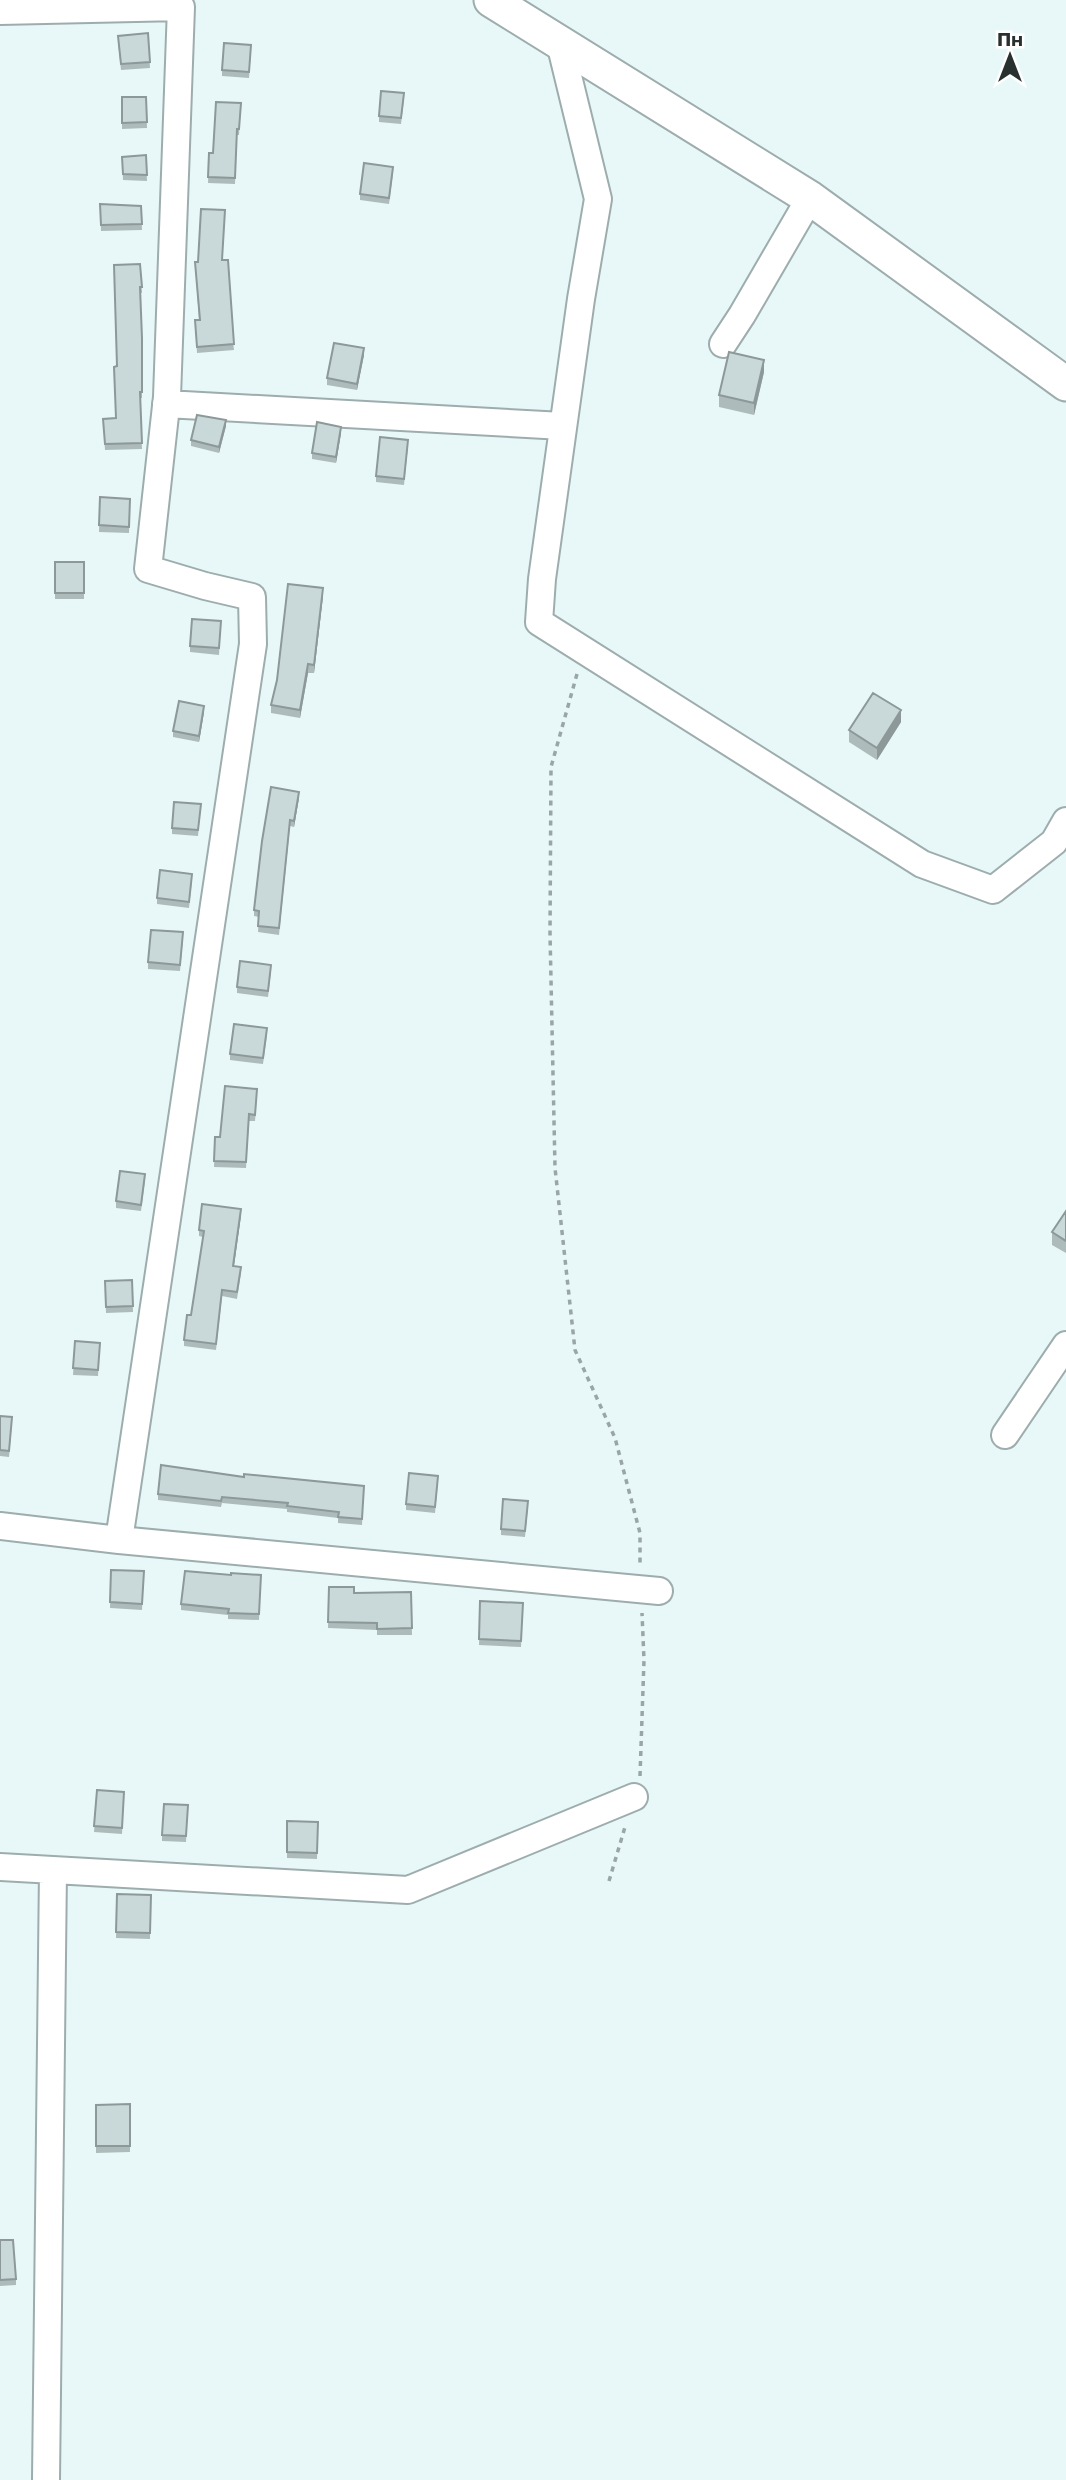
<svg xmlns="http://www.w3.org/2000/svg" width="1066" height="2480" font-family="'Golos Text',sans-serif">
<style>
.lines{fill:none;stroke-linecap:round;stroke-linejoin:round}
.minor-casing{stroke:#9dadad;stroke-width:30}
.major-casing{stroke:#9dadad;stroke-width:37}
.path{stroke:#99a5a6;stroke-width:3.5;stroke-dasharray:5 5;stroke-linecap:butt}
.minor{stroke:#fff;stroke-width:26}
.major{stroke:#fff;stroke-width:33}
.wall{fill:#adbbbb}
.shaded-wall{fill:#8d9899}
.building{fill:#c9d9da;stroke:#8d9899;stroke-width:2}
</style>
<rect width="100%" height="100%" fill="#e8f8f9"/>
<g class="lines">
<defs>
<path id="minor" d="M0 11 181 7 167 397 148 569 205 586 252 597 253 644 119 1540
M560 43 598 199 581 299 542 579 539 622 922 864 993 890 1054 842 1066 821
M723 344 742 315 810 198
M166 404 563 426
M1005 1435 1066 1345
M0 1526 119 1540 659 1591
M0 1867 408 1890 634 1797
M46 2480 53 1870"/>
<path id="major" d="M491 0 810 198 1066 384"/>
</defs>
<use href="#minor" class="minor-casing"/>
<use href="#major" class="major-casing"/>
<path class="path" d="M577 674 551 767 550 933 555 1168 575 1350 615 1438 640 1533V1567
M640 1776 644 1660 642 1613
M609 1881 625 1827"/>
<use href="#minor" class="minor"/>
<use href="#major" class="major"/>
</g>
<path class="wall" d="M148 33 150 68 121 70 118 42Z
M251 51 249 78 222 76V70Z
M122 97H146L147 128 122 129Z
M404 99 401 124 379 122V116Z
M241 103 239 135H237L235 184 208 183 209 153H213Z
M146 155 147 181 123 180 122 157Z
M393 173 389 204 360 200V194Z
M100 204 141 206 142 230 101 231Z
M222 260 234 350 197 353 195 320H199L195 262Z
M140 264 142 293H140L142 338V398H140L142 449 105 450 103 419 116 418 117 367Z
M364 355 357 390 327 385V378Z
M764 372 754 415 719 407V395Z
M226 426 219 453 191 446V440Z
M341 433 336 463 312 459V453Z
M408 446 404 485 376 482V476Z
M100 497 130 499 129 533 99 532Z
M55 562H84V599H55Z
M323 596 314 673H308L300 718 271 713V705Z
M221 621 219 655 190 652V646Z
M204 712 199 742 173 737V731Z
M901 722 877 760 849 742V730Z
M299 798 294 827 290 826 279 935 258 932 259 917 254 916V910Z
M201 804 198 836 172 834V828Z
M192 880 189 908 157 904V898Z
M183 939 180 971 148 969V962Z
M271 971 268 997 237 993V987Z
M267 1035 263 1064 230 1060V1054Z
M257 1095 255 1121H249L246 1168 214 1167 215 1137H220Z
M145 1180 141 1211 116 1208V1201Z
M1066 1211V1253L1052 1245V1232Z
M241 1215 234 1266 241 1273 237 1299 222 1296 216 1350 184 1346V1340L191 1315 203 1237 199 1236V1230Z
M132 1280 133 1312 106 1313 105 1281Z
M75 1341 100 1343 98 1376 73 1375Z
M0 1416 12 1423 9 1457 0 1456Z
M244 1477 364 1486 362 1525 338 1523V1518L287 1512V1509L222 1503 221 1507 158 1500V1494Z
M438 1482 435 1513 406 1510V1504Z
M528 1507 525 1537 501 1535V1529Z
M111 1570 144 1571 142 1610 110 1608Z
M231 1575H261L259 1620 228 1619V1615L181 1610V1604Z
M329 1587 354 1593 411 1592 412 1635H377V1630L328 1628Z
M480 1601 523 1603 521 1647 479 1645Z
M97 1790 124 1792 122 1834 94 1832Z
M188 1805 186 1842 162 1841V1835Z
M287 1821 318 1822 317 1859 287 1858Z
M117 1894 151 1895 150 1939 116 1938Z
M130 2104V2152L96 2153V2105Z
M0 2240 16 2279V2285L0 2286Z"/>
<path class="shaded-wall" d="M364 348V355L357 390V384Z
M764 360V372L754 415V403Z
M226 420V426L219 453V447Z
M341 427V433L336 463V457Z
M323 588V596L314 673V665Z
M308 664V673L300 718V710Z
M204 706V712L199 742V736Z
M901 710V722L877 760V748Z
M299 792V798L294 827V821Z
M241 1209V1215L233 1272V1266Z"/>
<path class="building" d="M148 33 150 62 121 64 118 36Z
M224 43 251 45 249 72 222 70Z
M381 91 404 93 401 118 379 116Z
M122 97H146L147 122 122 123Z
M216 102 241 103 239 129H237L235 178 208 177 209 153H213Z
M146 155 147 175 123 174 122 157Z
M364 163 393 167 389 198 360 194Z
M100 204 141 206 142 224 101 225Z
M201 209 225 210 222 260H228L234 344 197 347 195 320H200L195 262H198Z
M140 264 142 287H140L142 338V392H140L142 443 105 444 103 419 116 418 114 367 117 366 114 265Z
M334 343 364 348 357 384 327 378Z
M729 352 764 360 754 403 719 395Z
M197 415 226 420 219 447 191 440Z
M317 422 341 427 336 457 312 453Z
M380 437 408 440 404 479 376 476Z
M100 497 130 499 129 527 99 525Z
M55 562H84V593H55Z
M288 584 323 588 314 665 308 664 300 710 271 705 277 680Z
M192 619 221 621 219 648 190 646Z
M873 693 901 710 877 748 849 730Z
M179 701 204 706 199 736 173 731Z
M271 787 299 792 294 821 290 820 279 928 258 926 259 911 254 910 262 841Z
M174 802 201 804 198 830 172 828Z
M160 870 192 874 189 902 157 898Z
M151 930 183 932 180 965 148 962Z
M240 961 271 965 268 991 237 987Z
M234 1024 267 1028 263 1058 230 1054Z
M225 1086 257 1089 255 1115 249 1114 246 1162 214 1161 215 1137H220Z
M120 1171 145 1174 141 1205 116 1201Z
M202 1204 241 1209 233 1266 241 1267 237 1292 222 1290 216 1344 184 1340 187 1315H191L204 1231 199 1230Z
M1066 1211V1241L1052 1232Z
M132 1280 133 1306 106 1307 105 1281Z
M75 1341 100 1343 98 1370 73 1368Z
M0 1416 12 1417 9 1451 0 1450Z
M161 1465 244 1477V1474L364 1486 362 1519 338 1517 339 1512 287 1506 288 1503 222 1497 221 1501 158 1494Z
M409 1473 438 1476 435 1507 406 1504Z
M503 1499 528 1501 525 1531 501 1529Z
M111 1570 144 1571 142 1604 110 1602Z
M185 1571 231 1575V1573L261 1575 259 1614 228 1613 229 1609 181 1604Z
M329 1587H354V1593L411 1592 412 1628 377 1629V1623L328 1622Z
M480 1601 523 1603 521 1641 479 1639Z
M97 1790 124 1792 122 1828 94 1826Z
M164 1804 188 1805 186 1836 162 1835Z
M287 1821 318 1822 317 1853 287 1852Z
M117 1894 151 1895 150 1933 116 1932Z
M130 2104V2146H96V2105Z
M0 2240H13L16 2279 0 2280Z"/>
<g transform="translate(1010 56)" stroke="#ffffff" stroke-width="5" paint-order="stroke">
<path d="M0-5L12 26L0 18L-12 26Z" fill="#293030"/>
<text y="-10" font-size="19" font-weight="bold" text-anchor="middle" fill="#293030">Пн</text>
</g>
</svg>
